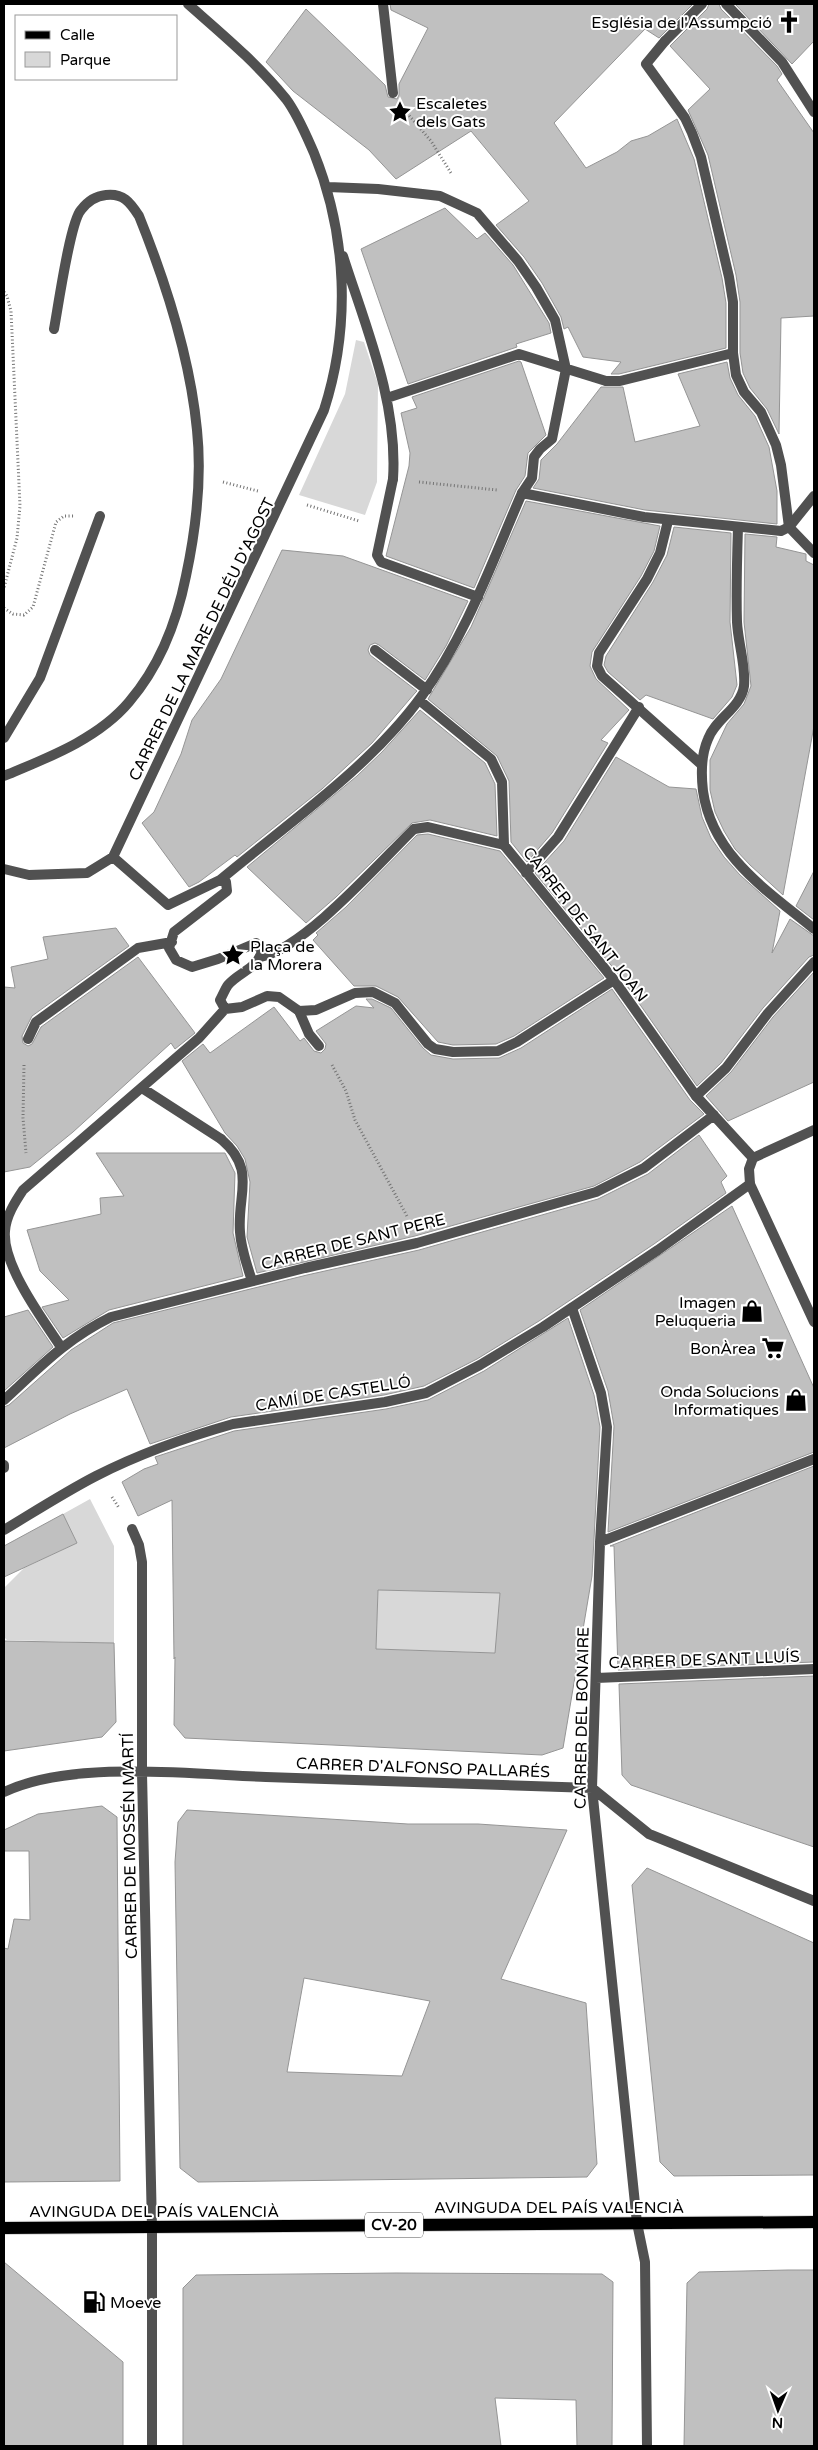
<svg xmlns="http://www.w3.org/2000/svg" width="818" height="2450" font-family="'Varela Round',sans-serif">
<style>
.green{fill:#d8d8d8}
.building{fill:#c0c0c0;stroke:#959595;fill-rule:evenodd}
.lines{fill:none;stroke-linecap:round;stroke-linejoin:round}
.primary-casing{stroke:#dbdbdb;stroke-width:14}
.path{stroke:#737373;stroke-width:3;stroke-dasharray:1 2.5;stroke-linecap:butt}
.service{stroke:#515151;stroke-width:10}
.pedestrian{stroke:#515151;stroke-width:10}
.minor{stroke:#515151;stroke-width:10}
.primary{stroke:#000;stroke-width:12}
.labels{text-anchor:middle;stroke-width:4;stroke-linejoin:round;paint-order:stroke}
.shield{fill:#fff;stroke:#4c4c4c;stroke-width:1}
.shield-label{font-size:15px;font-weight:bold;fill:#000}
.poi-label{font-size:16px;fill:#000;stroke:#fff;text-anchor:end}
.street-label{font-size:16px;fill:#000;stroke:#fff}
</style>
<rect width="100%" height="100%" fill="#fff"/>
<path class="green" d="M356 340 364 342 378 384 377 482 365 515 299 495 345 394Z
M90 1499 114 1546V1643L7 1640 4 1637V1588L24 1568 77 1543 63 1514Z
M378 1590 500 1593 498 1621 503 1653 376 1649Z"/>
<path class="building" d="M390 4H693L659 38 645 29 554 123 586 168 617 152 631 141 648 136 677 119 694 159 722 278 726 303V348L619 374H611L621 362 583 357 568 327 564 329 561 317 542 283 524 257 496 225 529 201 471 131 396 179 369 150 293 91 266 62 306 9 385 85 388 97 397 99 399 95V84L428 28 391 10Z
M709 4H719L721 9 777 66 782 74 777 80 814 133V316L781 318 779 434 767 409 750 388 743 373 740 353V302L736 275 708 155 688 110 710 89 670 46 707 9Z
M735 4H814V41L792 64Z
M445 208 477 239 485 233 513 265 549 323 551 333 516 344 517 347 408 384 361 249Z
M519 361 521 362 546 435 528 453 525 476 516 490 474 588 386 556 409 466 410 453 401 413 417 408 412 397Z
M727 362 730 378 738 395 755 416 769 447 777 491V524L645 510 533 488 539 479 541 460 557 444 601 387H623L635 442 700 426 678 374Z
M526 501 660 526 654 551 641 576 592 652 590 666 596 679 629 710 601 740 608 743 552 833 527 862 511 842 509 781 497 756 428 699 471 627Z
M674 527 731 533 730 622 737 685 732 697 713 719 646 695 640 700 608 672 604 665 606 656 653 582 667 555Z
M745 534 777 537 776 547 806 554V561L814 565V726L783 895 750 865 735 849 724 831 715 812 710 790V760L727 724 744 704 751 686 744 622Z
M282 550 343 556 468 601 446 646 425 680 379 645 375 643 370 645 368 650 370 655 417 691 415 693 372 743 322 789 237 857 235 855 199 882 189 887 142 823 154 812 181 754 192 720 221 679Z
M420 710 485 763 495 784 497 836 430 820 412 823 336 897 306 923 247 867 357 776 382 752Z
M616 757 669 787 696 789 702 817 711 838 724 857 740 875 780 911 772 953 790 919 814 936V955L809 957 763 1008 721 1063 697 1086 620 976 535 873 564 841Z
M428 834 500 851 604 978 514 1036 496 1044 453 1045 438 1042 398 997 376 986H354L313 940 318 935 316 933 346 907 417 835Z
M814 871V920L796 906Z
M116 928 129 946 32 1016 22 1036 23 1043 28 1046 32 1044 41 1027 138 957 195 1033 175 1049 171 1043 73 1132 30 1167 4 1172V987L15 988 11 967 48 959 43 937Z
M814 972V1082L728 1121 706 1096 731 1072 773 1017Z
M612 989 690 1100 704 1114 640 1162 594 1186 415 1236 257 1273 247 1237 250 1182 245 1159 237 1146 225 1133 182 1061 203 1044 210 1053 274 1007 300 1041 304 1038 314 1051 321 1053 325 1049 326 1044 316 1031 356 1006 374 1008 366 999H372L391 1008 423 1048 431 1055 453 1059 499 1058 521 1048Z
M699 1135 727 1176 721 1182 726 1193 654 1244 539 1321 477 1359 424 1386 384 1395 231 1417 150 1444 127 1389 70 1414 4 1448V1407L9 1405 71 1350 113 1323 307 1275 419 1250 598 1199 648 1174Z
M96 1153H225L235 1173 233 1233 243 1276 109 1310 63 1338 42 1307 69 1300 40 1271 27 1230 101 1214 100 1198 124 1196Z
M732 1206 814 1388V1452L608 1532 614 1426 608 1391 580 1310Z
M28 1310 53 1347 4 1391V1317Z
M568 1318 594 1395 600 1427 592 1576 563 1748 542 1755 185 1738 174 1725 175 1657 174 1659 172 1500 138 1516 122 1482 144 1469 158 1464 155 1457 234 1431 386 1409 428 1400 484 1371ZM378 1590 500 1593 495 1653 376 1649Z
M814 1466V1662L618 1670 614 1546H610Z
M63 1514 77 1543 4 1577V1546Z
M4 1641 114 1643 116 1722 102 1737 4 1751Z
M814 1676V1847L631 1785 622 1775 619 1684Z
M102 1806 117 1817 120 2181 4 2182V1948L8 1949 14 1919 30 1920 29 1851H4V1830L38 1814Z
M187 1810 408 1824H478L567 1830 501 1979 586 2003 597 2164 587 2177 198 2182 180 2168 175 1862 178 1822ZM304 1978 430 2001 402 2076 287 2072Z
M647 1868 814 1943V2175L674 2176 660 2162 632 1885Z
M4 2262 123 2362V2446H4Z
M788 2270H814V2446H684L687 2283 699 2272Z
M396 2273 602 2274 613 2282 612 2446H577L576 2400 495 2398 501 2446H183V2288L196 2275Z"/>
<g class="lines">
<defs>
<path id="primary" d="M4 2228 814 2222"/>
</defs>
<use href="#primary" class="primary-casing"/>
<path class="path" d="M407 113 431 141 451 173
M4 292 7 296 11 311 20 506 17 538 4 588
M223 482 258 491
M419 482 497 490
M307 505 359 521
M4 608 13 614 24 615 33 607 56 522 64 516H74
M24 1065 23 1118 26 1153
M332 1065 346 1091 355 1120 408 1218
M112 1497 119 1508"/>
<path class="service" d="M4 738 40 678 100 516
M4 776C47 758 98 739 129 702 159 667 177 621 186 576 196 529 202 478 197 430 190 357 166 283 139 216 130 202 123 193 106 195 96 196 87 202 81 210 70 222 58 308 54 329
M260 957C304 949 380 862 414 829
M696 1096 726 1068 768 1013 814 962"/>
<path class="pedestrian" d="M383 4 393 93
M665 41 646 64 685 118 692 133 701 157 729 277 733 302V353L736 375 744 392 761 412 776 445 781 465 789 527 814 553
M606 381H620L733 353
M393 479 377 555 381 562 478 597
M522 493 532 478 534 457 540 449 552 439 566 369
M668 521 660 553 647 579 599 653 597 666 602 676 702 765
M738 527C737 558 736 591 737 622 738 643 746 666 744 686 741 708 715 719 708 739 701 755 701 774 703 791 712 856 768 891 814 929
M414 829 428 827 504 845
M299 1011 309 1034 319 1046
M221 1139C257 1170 237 1193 240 1232 241 1249 247 1265 252 1281
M4 1530C34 1512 65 1492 96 1476 139 1454 187 1437 233 1424L385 1402 426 1393 480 1365 543 1327 658 1250 750 1184"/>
<path class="minor" d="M188 4C222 34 257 63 286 99 298 115 306 135 314 153 347 235 351 326 324 410L113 857 168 905 220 880 226 882 227 891 174 932 169 948 176 960 192 967 218 959 256 943 262 951C257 969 239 972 228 985 225 989 223 995 220 1000L225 1009 242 1007 267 996 279 997 299 1011 316 1010 355 993 373 992 395 1003 428 1044 435 1049 453 1052 498 1051 517 1042 614 980
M726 4 782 62 814 112
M665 41 702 4
M328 187 378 189 440 196 477 213 518 261 536 287 555 320 566 369
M343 256C366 328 398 402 393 479
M387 398 519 354 606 381
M375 650 427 690
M419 700 491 759 502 782 504 845 614 980 696 1096 753 1158
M4 869 29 875 87 873 113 857
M526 873 558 837 639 707
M220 880C287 824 369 768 421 697 466 636 492 562 522 493L644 517 781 531 789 527 814 496
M28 1039 36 1022 138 948 172 942
M142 1088 221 1139
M814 1130 753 1158 749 1169 750 1184 814 1322
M572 1308 601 1393 607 1427 600 1542 592 1788 637 2223 645 2262 647 2446
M61 1347C43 1320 2 1265 5 1231 6 1216 15 1202 23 1190L199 1038 225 1009
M4 1400C40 1367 66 1339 111 1317L305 1268 417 1243 596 1192 644 1168 714 1115
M4 1465V1468
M132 1529 139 1545 142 1562V1773L152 2228V2446
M600 1542 814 1459
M596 1678 814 1669
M4 1792C72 1760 191 1774 266 1777 375 1781 484 1784 592 1788L649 1834 814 1901"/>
<use href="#primary" class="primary"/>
</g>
<defs>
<symbol id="church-bare" viewBox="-9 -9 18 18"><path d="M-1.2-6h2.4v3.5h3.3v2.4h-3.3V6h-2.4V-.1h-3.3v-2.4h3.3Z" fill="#000" stroke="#fff" stroke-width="2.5" paint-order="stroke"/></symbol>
<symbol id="sight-bare" viewBox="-9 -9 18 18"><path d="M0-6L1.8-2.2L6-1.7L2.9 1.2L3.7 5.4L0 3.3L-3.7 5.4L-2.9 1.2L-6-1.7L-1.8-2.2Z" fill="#000" stroke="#fff" stroke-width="2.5" paint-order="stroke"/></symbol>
<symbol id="shop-bare" viewBox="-9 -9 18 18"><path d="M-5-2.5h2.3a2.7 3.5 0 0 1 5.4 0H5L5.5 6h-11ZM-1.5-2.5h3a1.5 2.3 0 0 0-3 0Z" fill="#000" stroke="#fff" stroke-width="2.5" paint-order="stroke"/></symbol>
<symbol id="supermarket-bare" viewBox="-9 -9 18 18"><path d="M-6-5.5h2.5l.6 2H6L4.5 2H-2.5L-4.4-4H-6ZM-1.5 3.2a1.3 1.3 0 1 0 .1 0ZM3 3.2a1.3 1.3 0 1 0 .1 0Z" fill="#000" stroke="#fff" stroke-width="2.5" paint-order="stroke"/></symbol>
<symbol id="fuel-bare" viewBox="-9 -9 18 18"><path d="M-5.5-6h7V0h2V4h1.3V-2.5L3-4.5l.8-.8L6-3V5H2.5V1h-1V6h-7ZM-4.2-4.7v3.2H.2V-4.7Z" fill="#000" stroke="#fff" stroke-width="2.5" paint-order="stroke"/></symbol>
</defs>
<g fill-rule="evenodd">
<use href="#church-bare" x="773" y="6" width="32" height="32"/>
<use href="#sight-bare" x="384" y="96" width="32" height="32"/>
<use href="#sight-bare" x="217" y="939" width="32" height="32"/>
<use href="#shop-bare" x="736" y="1295" width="32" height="32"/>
<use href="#supermarket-bare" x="757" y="1332" width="32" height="32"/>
<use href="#shop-bare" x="780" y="1384" width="32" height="32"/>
<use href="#fuel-bare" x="78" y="2286" width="32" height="32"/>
</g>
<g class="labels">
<rect class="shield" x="365" y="2212.5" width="58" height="25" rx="4"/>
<g class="shield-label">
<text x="394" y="2230">CV-20</text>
</g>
<g class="poi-label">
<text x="772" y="28">Església de l'Assumpció</text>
<text x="416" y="109" text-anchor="start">Escaletes<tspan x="416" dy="18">dels Gats</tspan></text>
<text x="250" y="952" text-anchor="start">Plaça de<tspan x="250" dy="18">la Morera</tspan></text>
<text x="736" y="1308">Imagen<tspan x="736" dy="18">Peluqueria</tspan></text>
<text x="756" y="1354">BonÀrea</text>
<text x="779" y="1397">Onda Solucions<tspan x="779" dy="18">Informatiques</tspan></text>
<text x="110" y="2308" text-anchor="start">Moeve</text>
</g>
<g class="street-label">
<text transform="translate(201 639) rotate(-64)" y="6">CARRER DE LA MARE DE DÉU D'AGOST</text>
<text transform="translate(586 924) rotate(52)" y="6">CARRER DE SANT JOAN</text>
<text transform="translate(353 1241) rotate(-14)" y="6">CARRER DE SANT PERE</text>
<text transform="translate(333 1393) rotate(-9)" y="6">CAMÍ DE CASTELLÓ</text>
<text transform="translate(704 1659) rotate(-2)" y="6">CARRER DE SANT LLUÍS</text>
<text transform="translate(581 1718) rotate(-89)" y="6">CARRER DEL BONAIRE</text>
<text transform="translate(423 1767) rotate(2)" y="6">CARRER D'ALFONSO PALLARÉS</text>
<text transform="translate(129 1846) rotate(-91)" y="6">CARRER DE MOSSÉN MARTÍ</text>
<text x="559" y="2213">AVINGUDA DEL PAÍS VALENCIÀ</text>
<text x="154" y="2217">AVINGUDA DEL PAÍS VALENCIÀ</text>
</g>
</g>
<rect width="818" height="2450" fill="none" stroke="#000000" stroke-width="10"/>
<rect x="15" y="15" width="162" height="65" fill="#ffffff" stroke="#999999"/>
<rect x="25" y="31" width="25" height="8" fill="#000000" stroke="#999999"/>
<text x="60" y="40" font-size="15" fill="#000000">Calle</text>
<rect x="25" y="52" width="25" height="15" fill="#d8d8d8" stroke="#999999"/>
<text x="60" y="65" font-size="15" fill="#000000">Parque</text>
<g transform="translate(778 2410) rotate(182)" stroke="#ffffff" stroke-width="4" paint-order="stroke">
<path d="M0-4L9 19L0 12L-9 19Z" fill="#000000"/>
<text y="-8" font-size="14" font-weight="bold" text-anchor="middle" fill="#000000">N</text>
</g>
</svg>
